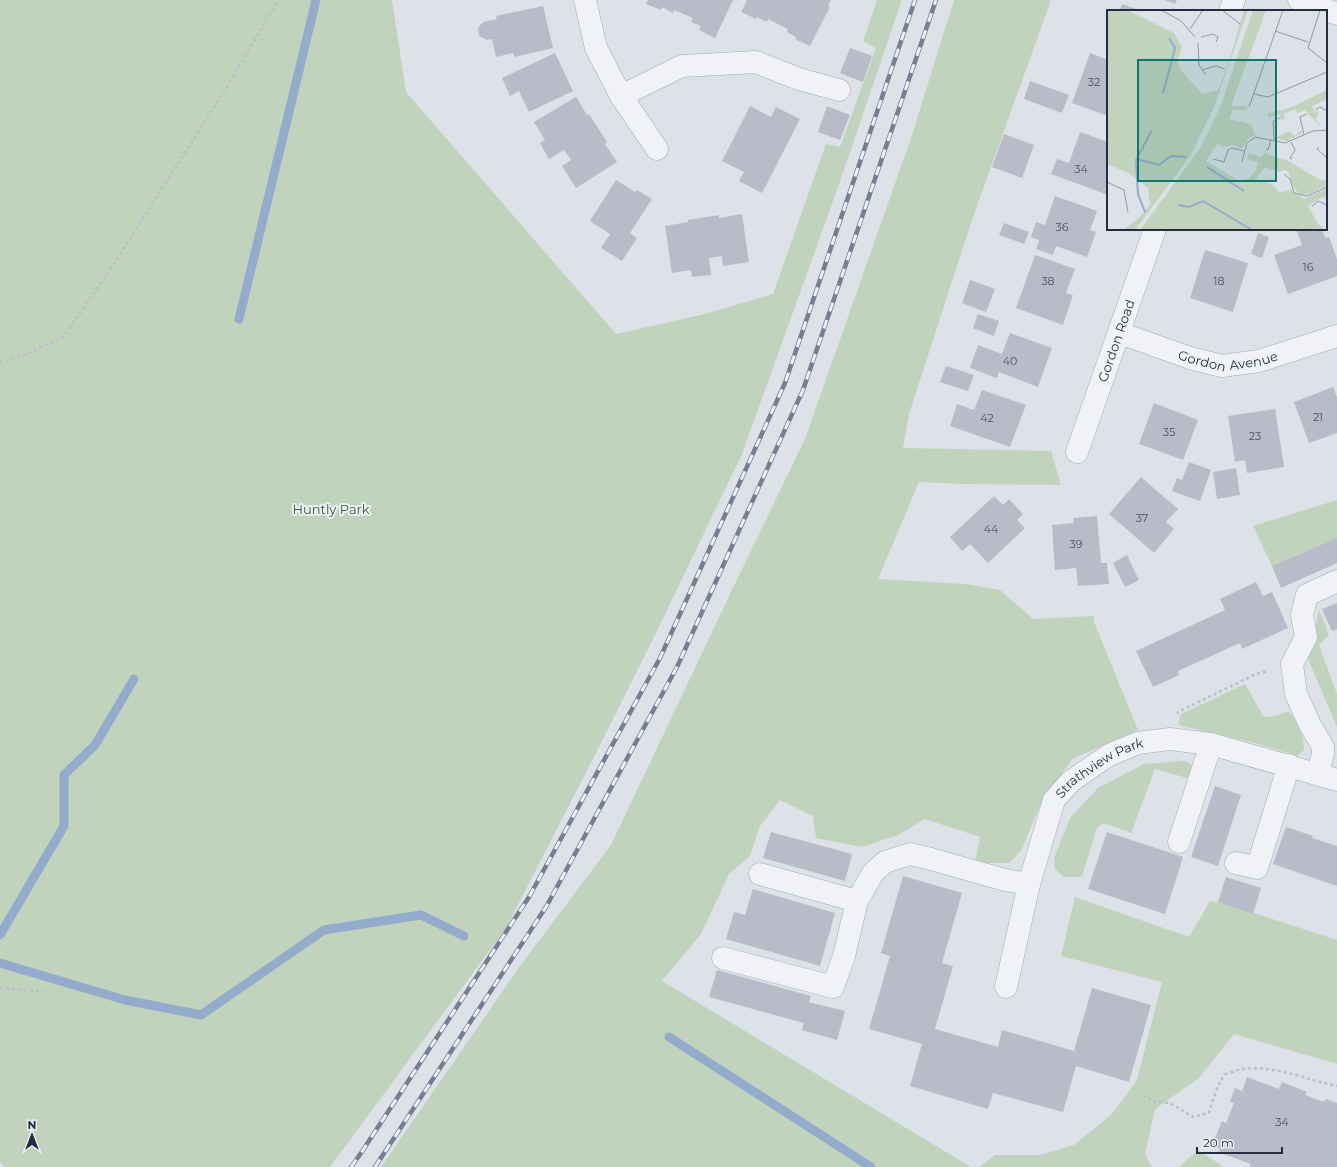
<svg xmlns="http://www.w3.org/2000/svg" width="1337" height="1167" font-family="Montserrat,sans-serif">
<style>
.green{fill:#c2d3bd}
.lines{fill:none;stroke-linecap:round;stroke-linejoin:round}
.stream{stroke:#94accc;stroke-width:9}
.building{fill:#b7bcc8}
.minor-casing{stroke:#a2a8b2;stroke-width:23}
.path{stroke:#bbbfc7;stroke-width:2.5;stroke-dasharray:3 3;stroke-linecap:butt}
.minor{stroke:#f0f2f6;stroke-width:22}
.rail-casing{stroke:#757f93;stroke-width:4.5}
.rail{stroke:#ecf0f6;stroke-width:3;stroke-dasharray:9;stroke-linecap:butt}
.labels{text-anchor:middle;stroke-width:4;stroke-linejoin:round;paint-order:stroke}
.number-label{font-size:11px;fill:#4a5262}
.street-label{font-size:13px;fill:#252e40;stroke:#ecf0f6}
.park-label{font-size:13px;fill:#375d31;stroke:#ecf0f6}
.inset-river{fill:none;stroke:#94accc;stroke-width:2}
.inset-road{fill:none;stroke:#9399a5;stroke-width:1}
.view{fill:#0f766e;fill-opacity:0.15;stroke:#0f766e;stroke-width:2}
.inset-edge{fill:none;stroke:#252e40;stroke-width:2}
</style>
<rect width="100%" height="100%" fill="#dde1e8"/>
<path class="green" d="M0 0H392L406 92 616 334 705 314 773 294 826 144 840 147 876 48 863 41 877 0H902L837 190 742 454 657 631 594 757 506 928 330 1167H5L0 1163Z
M954 0H1051L972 220 909 414 903 448 1051 451 1061 485 961 484 919 482 878 579 965 584 1000 590 1033 619 1094 616V622L1138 730 1072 759 1039 808 1021 851 1009 863H975L980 837 925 819 898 835 862 847 816 838 813 816 780 800 760 826 750 856 729 874 701 934 662 981 971 1167H381L520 966 611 845 731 592 805 439 911 138Z
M1337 500V538L1272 566 1253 526Z
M1319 610 1329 635 1319 645 1337 694V727L1308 659Z
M1245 684 1263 716 1272 717 1288 711C1297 720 1305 737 1304 750L1297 756 1255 743 1178 725 1181 714Z
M1183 761 1191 764V772L1187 778 1155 769 1131 833 1104 823 1097 828 1082 877H1064L1055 869 1054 858 1070 818 1098 788 1144 764Z
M1075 897 1189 937 1210 901 1229 905 1337 940V1064L1234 1034 1199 1078 1155 1109 1145 1154 1152 1167H979L995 1155H1040L1074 1145 1112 1114 1137 1080 1162 982 1061 956Z
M1198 1150 1224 1167H1179Z"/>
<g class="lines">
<path class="stream" d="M239 319 316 0
M0 935 64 826V775L95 745 134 679
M0 963 125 1000 201 1015 324 930 421 915 464 936
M669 1037 871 1167"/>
</g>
<path class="building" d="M648 0H733L715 38 699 30 701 26 691 22 693 18 674 10 673 13 662 7 661 10 646 4Z
M747 0H831L828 6 830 7 810 46 795 39 796 37 787 32 788 29 768 19 767 22 757 17 756 19 741 12Z
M1165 0H1177L1175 4Z
M1122 4 1141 11H1120Z
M543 6 553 48 514 57 513 53 496 57 492 39 487 40 479 36 478 28 483 22 497 19 496 16Z
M850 48 872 56 863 82 840 73Z
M555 53 573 91 529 112 519 91 510 96 502 78Z
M1090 53 1108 60V116L1072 103Z
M1030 81 1069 95 1062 113 1024 99Z
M576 97 587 115 589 114 607 142 605 144 617 162 576 188 562 166 571 160 564 150 549 159 540 143 545 140 534 122Z
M750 106 771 117 776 107 800 119 762 193 739 181 744 172 722 161Z
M827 106 850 115 840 140 818 132Z
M1080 132 1108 142V195L1051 174 1057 159 1069 163Z
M1004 134 1034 145 1022 178 992 167Z
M616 180 635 192 637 190 652 199 630 233 637 238 622 261 601 248 610 234 590 221Z
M1055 196 1097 211 1090 230 1096 232 1087 257 1056 246 1053 255 1036 249 1039 240 1031 237 1036 222 1045 225Z
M742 214 749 262 723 266 722 256 709 258 711 275 692 277 691 270 672 273 665 226 688 222V220L719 215V218Z
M1004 223 1029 232 1024 244 999 235Z
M1296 229H1313V230L1322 229 1325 238 1329 237 1337 259V276L1288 294 1274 255 1302 245Z
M1258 233 1269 237 1262 258 1251 254Z
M1205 250 1248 263 1233 312 1190 298Z
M1035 255 1075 269 1066 293 1073 295 1063 325 1016 308Z
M970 280 995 289 986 312 962 303Z
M978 314 999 321 994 336 973 328Z
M1010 333 1052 348 1038 387 999 372 997 378 970 368 978 345 1002 354Z
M946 366 974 375 968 391 940 382Z
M1333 387 1337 397V433L1309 443 1294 402Z
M982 390 1026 405 1010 447 950 426 957 404 974 410Z
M1154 403 1198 420 1183 460 1139 444Z
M1275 409 1284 467 1247 473 1245 460 1235 462 1228 416Z
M1189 462 1211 470 1200 501 1172 491 1177 478 1182 480Z
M1236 468 1240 495 1217 499 1213 472Z
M1141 477 1178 509 1166 522 1174 529 1154 553 1109 514Z
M994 496 1003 505 1009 499 1023 514 1017 520 1025 528 988 563 970 544 962 551 950 537Z
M1097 516 1101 563H1107L1109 584 1078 586 1076 568 1055 570 1052 525 1074 523 1073 518Z
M1337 538V563L1281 588 1272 566Z
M1127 555 1139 580 1125 587 1113 563Z
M1256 582 1263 596 1272 592 1288 628 1242 649 1240 643 1178 671 1179 675 1153 687 1136 651 1225 610 1220 599Z
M1337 603V629L1332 631 1322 609Z
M1215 786 1241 795 1218 866 1191 857Z
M1286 827 1313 836 1312 838 1337 846V886L1273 864Z
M771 832 852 854 845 881 763 858Z
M1107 832 1183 857 1165 914 1088 889Z
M903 876 962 893 942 963 953 966 935 1029 998 1047 1002 1030 1074 1051 1092 988 1151 1005 1129 1082 1076 1066 1063 1112 993 1093 988 1109 910 1086 922 1044 869 1029 890 956 881 953Z
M1226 877 1261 888 1253 914 1218 902Z
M753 889 835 913 820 966 726 939 734 912 745 915Z
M717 970 811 996 809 1002 845 1011 837 1040 802 1030 804 1023 709 997Z
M1247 1077 1279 1089 1282 1082 1307 1092 1305 1095 1324 1102 1326 1099 1337 1103V1167H1249L1251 1164 1218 1152 1220 1149 1212 1146 1222 1121 1226 1123 1234 1103 1230 1102 1235 1088 1242 1091Z"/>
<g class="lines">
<defs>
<g id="minor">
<path d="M585 0 596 48 621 96 657 149"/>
<path d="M1299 0 1337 14"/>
<path d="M1230 11 1234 0"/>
<path d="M621 96 682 66 756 62 799 79 839 90"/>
<path id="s1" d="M1120 333 1190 358 1222 366 1259 361 1337 336"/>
<path id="s2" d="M1077 452 1155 229"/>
<path d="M1318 774 1323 753V747L1310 725 1296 694 1292 664 1306 637 1302 615 1307 595 1337 581"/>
<path d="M1179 842 1211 744"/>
<path d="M1236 863 1257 868 1289 765"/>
<path d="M760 874 857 901"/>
<path d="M723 958 833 987 844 956 857 901 873 873 885 862 910 854 931 859 1005 880 1029 884"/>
<path id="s3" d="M1006 987 1029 884 1054 800 1071 781 1109 755 1138 743 1170 739 1211 744 1337 780"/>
</g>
</defs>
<use href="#minor" class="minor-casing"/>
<path class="path" d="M0 362 22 356 64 336 108 273 227 87 278 0
M1177 714 1178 712 1256 674 1268 671
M0 988 45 992
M1143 1095 1155 1102 1170 1103 1193 1117 1209 1113C1212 1103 1218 1081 1226 1074 1228 1073 1233 1072 1235 1071 1264 1061 1307 1080 1337 1086"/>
<use href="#minor" class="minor"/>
<defs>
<path id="rail" d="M351 1167 361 1153 529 897 660 658 785 383 915 0
M375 1167 546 907 677 667 803 390 936 0"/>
</defs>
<use href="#rail" class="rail-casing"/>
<use href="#rail" class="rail"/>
</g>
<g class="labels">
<g class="number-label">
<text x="1094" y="86">32</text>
<text x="1081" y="173">34</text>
<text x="1062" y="231">36</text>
<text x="1308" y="271">16</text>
<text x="1048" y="285">38</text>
<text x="1219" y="285">18</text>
<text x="1010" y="365">40</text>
<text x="1318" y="421">21</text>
<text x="987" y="422">42</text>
<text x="1169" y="436">35</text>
<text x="1255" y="440">23</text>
<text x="1142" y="522">37</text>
<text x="991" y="533">44</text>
<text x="1076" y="548">39</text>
<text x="1282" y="1126">34</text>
</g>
<g class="street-label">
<text dy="5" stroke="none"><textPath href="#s2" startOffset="118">Gordon Road</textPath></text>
<text dy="5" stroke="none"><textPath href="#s1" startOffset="113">Gordon Avenue</textPath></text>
<text dy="5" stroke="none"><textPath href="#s3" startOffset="250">Strathview Park</textPath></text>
</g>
<g class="park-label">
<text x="331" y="514">Huntly Park</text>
</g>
</g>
<g transform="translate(1107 10)">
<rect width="220" height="220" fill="#dde1e8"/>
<path d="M0 0H20L67 23 75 37 71 50 73 59 95 84 111 80 121 55 137 0H141L107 97 92 128 83 146 28 220H16L30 210 43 195 41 178 23 164 0 154ZM146 0H159L124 96H139L141 100H126L122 109 144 114 148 125 142 128 135 139 127 135 115 137 111 133 99 151 132 171 142 168 148 162 151 152 140 149 142 143 154 147 157 143 181 151 212 169 220 171V175L202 184H192L184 173 182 162 177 160 172 162 158 157 149 169 165 174 173 183 183 179 197 189 220 178V189L215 187 201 196 211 214 219 220H33L94 137 114 95ZM220 80V89L205 96 208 103 212 101 209 110 214 117 198 100 190 103 189 99 177 104 178 109 174 110 172 104 162 108 160 104 185 97ZM183 121 187 126 194 121 195 123 180 131 171 129 170 127Z" fill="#c2d3bd"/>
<path class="inset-river" d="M56 83 68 38 62 28M29 149 52 155 64 146 79 147M100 157 137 181M71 195 82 197 96 191 145 220M38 202 31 184 29 150 45 120"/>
<path class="inset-road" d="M54 0 74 11 88 27M115 0 133 14M213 0 201 38 220 53M83 19 96 0M168 21 201 32M94 27 106 24 111 27 109 32M91 33 92 55 99 65M95 60 109 56 118 59M147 84 161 87 220 62M142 97 176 0M208 100 213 97 220 101M197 125 193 107 200 104M167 130 166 111 173 108M184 132 188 140 183 148 185 149M212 137 210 139 219 147M159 139 161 140 164 129M106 149 117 152 121 140 125 138 137 141M135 152 140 133 148 127 178 133 206 121 220 120M177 164 183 169 187 183 200 186 220 177M0 172 17 180 21 202M205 196 211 191 220 195"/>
<path class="view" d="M31 50H169V171H31Z"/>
<rect width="220" height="220" class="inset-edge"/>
</g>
<g transform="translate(32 1135)" stroke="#ecf0f6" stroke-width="3" paint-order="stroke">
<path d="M0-3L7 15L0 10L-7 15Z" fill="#252e40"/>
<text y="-6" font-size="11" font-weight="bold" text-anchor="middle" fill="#252e40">N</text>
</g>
<path d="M1197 1147v6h85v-6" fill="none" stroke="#252e40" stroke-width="2"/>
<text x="1203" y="1147" font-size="12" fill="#252e40" stroke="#ecf0f6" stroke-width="3" paint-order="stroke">20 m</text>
</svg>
